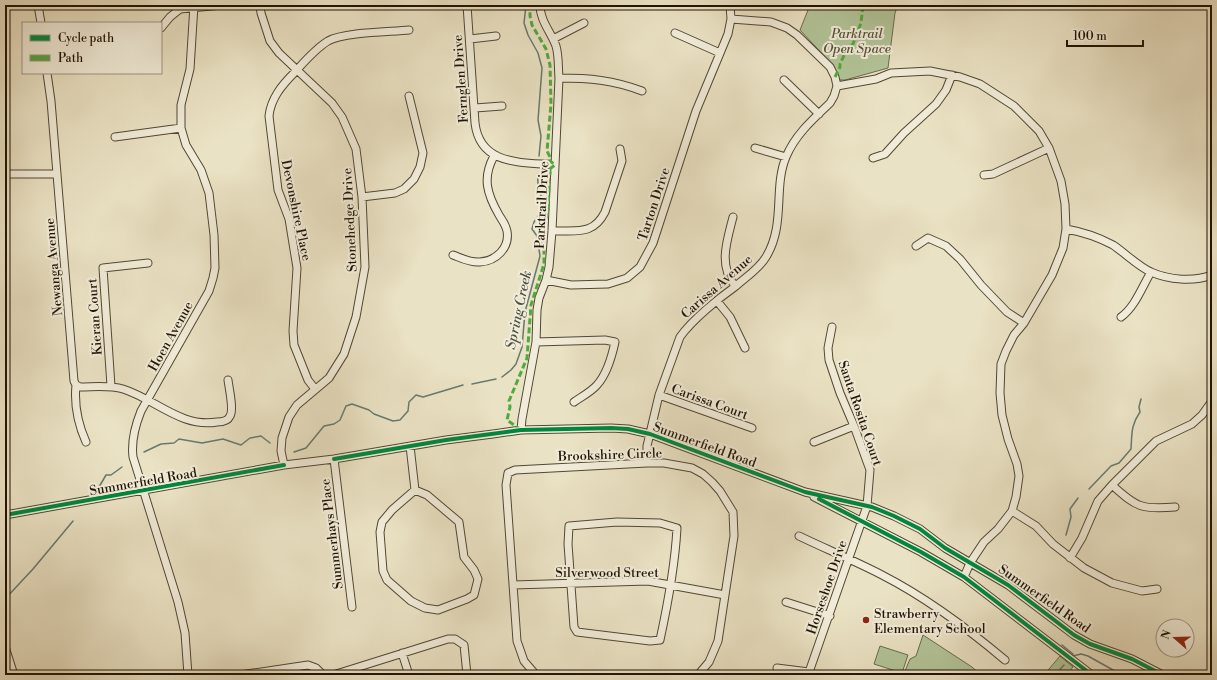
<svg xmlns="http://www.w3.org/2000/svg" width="1217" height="680" font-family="'Libre Bodoni',serif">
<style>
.green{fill:#b2c498;stroke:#696c4e}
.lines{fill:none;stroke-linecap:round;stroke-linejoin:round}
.stream{stroke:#687970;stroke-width:1.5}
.minor-casing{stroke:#524733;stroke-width:9}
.minor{stroke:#f1ecd9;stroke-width:7}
.quiet{stroke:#52a840;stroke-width:3;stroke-dasharray:6 3;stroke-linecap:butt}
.cycleway-casing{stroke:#f1ecd9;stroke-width:6}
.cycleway{stroke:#00873e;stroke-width:4}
.poi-dot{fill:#8f2418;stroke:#f1ecd9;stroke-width:1.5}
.labels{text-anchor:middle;stroke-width:4;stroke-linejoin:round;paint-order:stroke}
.park-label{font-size:13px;font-style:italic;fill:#535137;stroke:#f1ecd9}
.street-label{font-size:13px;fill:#201303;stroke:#f1ecd9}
.poi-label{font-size:13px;fill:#201303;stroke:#f1ecd9;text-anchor:start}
.water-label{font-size:14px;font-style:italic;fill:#4a4e43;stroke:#f1ecd9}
</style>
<rect width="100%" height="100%" fill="#eae2c4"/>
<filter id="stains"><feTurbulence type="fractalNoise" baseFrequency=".005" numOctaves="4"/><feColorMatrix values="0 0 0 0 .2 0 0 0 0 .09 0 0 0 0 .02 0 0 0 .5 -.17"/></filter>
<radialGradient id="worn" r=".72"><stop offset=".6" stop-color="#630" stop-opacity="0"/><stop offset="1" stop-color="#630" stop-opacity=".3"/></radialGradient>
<path class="green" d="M810 5H898L895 13 888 68 845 80H840L831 65 830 62 800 30Z
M923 635 972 667 981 675H897L905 671 910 659 916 656Z
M880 646 908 655 903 670 899 672 874 664Z
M1060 656 1073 667 1066 675H1044Z"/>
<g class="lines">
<path class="stream" d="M526 5 524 23 528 35 538 53 542 68 538 120 541 136 539 156
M502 377 511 370 516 364 522 347 525 312 540 256 537 236 532 229 534 222 541 212 544 202C539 193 537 184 538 174
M472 384 496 379
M144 452 161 444 174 443 179 439 202 443 223 439 241 445 250 438 261 436 270 443
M294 452 306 448 324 426 334 424 340 420 346 406 352 404 369 410 374 414 393 421 400 420 408 411 409 402 416 395 423 397 463 385
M99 487 106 475H111L122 467
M1089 489 1111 466 1119 463 1131 449C1132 433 1131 425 1140 412L1139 407 1141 399
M1066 535 1071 517 1070 509 1078 498
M5 599 33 569 73 521
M1062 645 1073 654V656L1081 654 1088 656 1122 675
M1055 675 1064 665"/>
<defs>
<path id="minor" d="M38 5 41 23
M260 5 261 13 270 41 279 53 332 103 342 117 356 149 362 197 365 267 356 317 344 354 329 378 297 405 289 417 282 438 281 451 284 465
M467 5 475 123C480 166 522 162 555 165
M161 28 170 17 180 9 222 5
M675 33 720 53
M470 39 496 36
M553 39 584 23
M47 73 51 101 74 381 76 385 80 387C94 387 109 385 123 389 155 399 181 428 217 422 222 422 228 421 230 416 234 410 229 388 228 380
M559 78C589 78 613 80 642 91
M784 80 819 114
M837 86 876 79 891 73 930 71 960 77 980 84 1014 106 1039 131 1049 148 1061 181 1065 204 1066 229 1063 248 1052 275 1024 323 1014 335 1006 351 1001 364 1000 393 1002 415 1008 439 1017 464 1019 476 1016 497 1012 511 998 529 984 542 970 563 964 577
M475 108 502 106
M115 137 181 128
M755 148 786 157
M873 158 885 154 904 133 936 104 946 90 952 75
M5 174H57
M984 175 993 174 1049 148
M362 197 395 193 404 189 414 179 420 167 423 153 409 96
M733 217C727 241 718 265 735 286
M1066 229C1083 232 1098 237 1113 245 1125 253 1139 267 1151 272 1169 280 1193 282 1212 275
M552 231C576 230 593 236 605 212L622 161 620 149
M916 246 928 238 946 246 960 259 981 285 1007 312 1024 323
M453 255C461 258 470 263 480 262 496 261 510 248 507 231 506 225 502 220 499 215 487 194 482 178 494 156
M546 280 571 285 608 284 627 278 640 267 653 243 696 111 728 34 731 19 730 5
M717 301 730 317 745 348
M1121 317C1135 307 1142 287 1151 272
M536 342 605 340 615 342C612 356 607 374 597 385 591 392 581 397 574 402
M76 385C74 405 78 424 86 442
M111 386 103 268 148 263
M315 389 308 380 294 345 293 331 297 268 289 219 278 190 269 116C271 98 282 85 295 72 305 61 315 49 328 41 345 32 389 32 409 30
M659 395 752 428
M521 430 522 419 536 342 537 310 539 298 546 280 549 267 552 231 559 78C558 67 559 56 556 46 551 32 540 21 540 5
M814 442 854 426
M410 446 415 490
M334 459 352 607
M647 463V446L659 395 680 337C692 320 719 298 736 286 746 277 759 269 766 257 786 224 773 188 786 157 795 135 813 119 830 103L834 96 837 86 835 77 830 67 797 35 787 28 771 22 731 19
M1112 485C1136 507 1142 510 1175 507
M415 490 427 495 459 522 464 557 474 570 478 579 474 595 467 599 438 610 425 608 411 601 387 580 383 571 380 532 382 522 392 510Z
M814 497 921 552 964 577 1092 675
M1012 511 1036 526 1053 544 1084 568 1112 583 1142 591 1157 589
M5 515 284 465 334 459 446 440 493 434 521 430 611 428 628 429 650 434 805 492 872 507 894 516 920 529 945 548 1008 585 1074 635 1090 644 1132 659 1163 675
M617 522 660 523 677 528C675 566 668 603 660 640L650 641 577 632 574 627 568 544 569 526Z
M799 536C826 549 855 561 882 575 927 598 967 628 1005 660
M1070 558 1082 538 1098 501 1112 485 1156 441 1192 424 1202 415 1212 401
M513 585 648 581 725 595
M786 602 830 616
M5 647 14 675
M402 653 409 675
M777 668 809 672
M188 675 185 633 178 602 133 457C131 441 135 426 141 411L209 291 213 278 215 268 214 235 209 193 201 170 186 145 181 128V105L190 69 194 5
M240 675 308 665 316 668 323 675
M333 675 448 639H455L464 645 467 675
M536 675 524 661 517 641 506 485 508 473 515 470 647 463H664L692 468 703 474 712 482 720 491 733 512 734 536 718 641 709 662 698 675
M808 675 867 506 870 470 854 426 840 393 829 360 828 348 832 327"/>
</defs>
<use href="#minor" class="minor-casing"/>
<use href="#minor" class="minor"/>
<path class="quiet" d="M835 77 840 67V64L845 53 853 44 861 23 863 5
M521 430 507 420 510 407 509 401 527 358 531 305 544 264V250L542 233 548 211 549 188 548 174H550V172L548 170 555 165 549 160 550 157 547 151 551 104 550 65 546 49 532 25 530 16V5"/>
<defs>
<path id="cycleway" d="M334 459 446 440 521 430 611 428 628 429 650 434 805 492 872 507 894 516 920 529 945 548 1008 585 1074 635 1090 644 1132 659 1163 675
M819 499 921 552 964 577 1092 675
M5 515 284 465"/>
</defs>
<use href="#cycleway" class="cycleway-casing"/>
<use href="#cycleway" class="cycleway"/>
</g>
<circle class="poi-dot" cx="866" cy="620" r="4"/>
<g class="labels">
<g class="park-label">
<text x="857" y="38">Parktrail<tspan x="857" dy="15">Open Space</tspan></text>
</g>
<g class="street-label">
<text transform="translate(460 79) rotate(-94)" y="5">Fernglen Drive</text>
<text transform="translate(653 204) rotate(-72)" y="5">Tarton Drive</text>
<text transform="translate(541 205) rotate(-87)" y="5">Parktrail Drive</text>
<text transform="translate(297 210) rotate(78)" y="5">Devonshire Place</text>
<text transform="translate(349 220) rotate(-93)" y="5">Stonehedge Drive</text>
<text transform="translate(53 267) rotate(-95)" y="5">Newanga Avenue</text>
<text transform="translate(716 286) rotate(-41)" y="5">Carissa Avenue</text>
<text transform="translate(94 317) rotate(-94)" y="5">Kieran Court</text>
<text transform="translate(170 336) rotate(-61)" y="5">Hoen Avenue</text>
<text transform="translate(710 401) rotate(20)" y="5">Carissa Court</text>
<text transform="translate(861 413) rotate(71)" y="5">Santa Rosita Court</text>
<text transform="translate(705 444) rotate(20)" y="5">Summerfield Road</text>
<text transform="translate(610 454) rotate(-2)" y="5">Brookshire Circle</text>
<text transform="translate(143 481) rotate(-10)" y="5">Summerfield Road</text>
<text transform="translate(331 534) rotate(-97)" y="5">Summerhays Place</text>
<text x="607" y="577">Silverwood Street</text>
<text transform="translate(826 587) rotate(-71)" y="5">Horseshoe Drive</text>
<text transform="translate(1045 598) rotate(35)" y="5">Summerfield Road</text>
</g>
<g class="poi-label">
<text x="874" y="618">Strawberry<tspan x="874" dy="15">Elementary School</tspan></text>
</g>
<g class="water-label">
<text transform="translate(518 310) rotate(-78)" y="5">Spring Creek</text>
</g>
</g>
<rect width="1217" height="680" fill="none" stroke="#eae2c4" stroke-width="20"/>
<rect x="6" y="6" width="1205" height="668" fill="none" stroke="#201303" stroke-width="2"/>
<rect x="10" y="10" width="1197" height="660" fill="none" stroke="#201303"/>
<rect x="22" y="22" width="140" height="52" fill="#f1ecd9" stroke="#9d9583"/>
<rect x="30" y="35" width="20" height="6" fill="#00873e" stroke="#9d9583"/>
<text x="58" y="42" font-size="12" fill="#201303">Cycle path</text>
<rect x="30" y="55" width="20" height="6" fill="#52a840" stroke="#9d9583"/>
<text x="58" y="62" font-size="12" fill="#201303">Path</text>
<g transform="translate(1175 638) rotate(290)"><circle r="19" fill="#f1ecd9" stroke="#9d9583"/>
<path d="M0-3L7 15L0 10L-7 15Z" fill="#8f2418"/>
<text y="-6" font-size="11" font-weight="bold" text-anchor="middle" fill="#201303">N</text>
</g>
<path d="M1067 40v6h76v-6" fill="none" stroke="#201303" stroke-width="2"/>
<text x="1073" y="40" font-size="12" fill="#201303" stroke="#f1ecd9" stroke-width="3" paint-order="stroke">100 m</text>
<rect width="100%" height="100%" filter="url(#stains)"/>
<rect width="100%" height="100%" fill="url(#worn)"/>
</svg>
